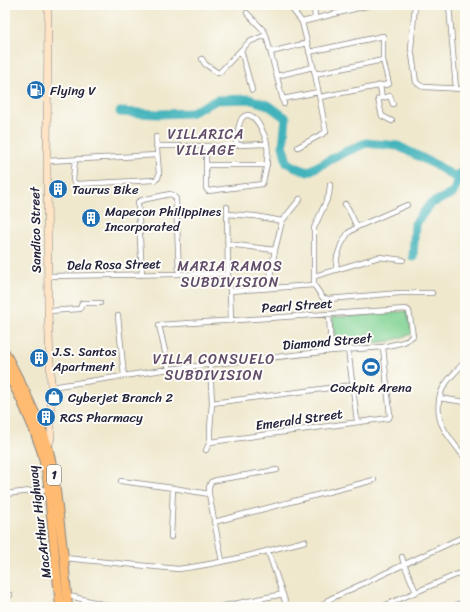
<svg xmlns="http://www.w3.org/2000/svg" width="470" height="612" font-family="Sriracha,sans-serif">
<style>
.green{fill:#82d394;stroke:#527a68}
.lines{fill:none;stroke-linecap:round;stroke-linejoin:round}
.river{stroke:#43b3bb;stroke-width:9}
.minor-casing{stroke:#888584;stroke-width:6}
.secondary-casing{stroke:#888584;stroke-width:8}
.trunk-casing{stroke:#888584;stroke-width:10}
.minor{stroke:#fff;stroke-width:4.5}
.secondary{stroke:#ffe4c6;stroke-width:7}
.trunk{stroke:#ffbb71;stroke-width:8}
.labels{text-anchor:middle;stroke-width:4;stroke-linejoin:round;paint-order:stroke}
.shield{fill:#fdfcf7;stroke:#646373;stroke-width:1}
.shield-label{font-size:12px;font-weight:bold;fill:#22223b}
.poi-label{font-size:13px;fill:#22223b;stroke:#fdfcf7;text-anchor:start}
.street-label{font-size:13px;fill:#22223b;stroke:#fdfcf7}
.neighbourhood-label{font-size:14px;letter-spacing:1px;fill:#614d6a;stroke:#fdfcf7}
</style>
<rect width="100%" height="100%" fill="#fdfcf7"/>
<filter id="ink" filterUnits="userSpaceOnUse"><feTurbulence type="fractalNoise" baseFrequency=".025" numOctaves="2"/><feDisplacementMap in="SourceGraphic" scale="8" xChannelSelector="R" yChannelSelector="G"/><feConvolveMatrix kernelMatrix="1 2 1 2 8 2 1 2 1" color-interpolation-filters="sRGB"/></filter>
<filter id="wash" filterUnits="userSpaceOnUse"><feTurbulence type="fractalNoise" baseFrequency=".012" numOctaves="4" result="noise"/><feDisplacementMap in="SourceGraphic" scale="16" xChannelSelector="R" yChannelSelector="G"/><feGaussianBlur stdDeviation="0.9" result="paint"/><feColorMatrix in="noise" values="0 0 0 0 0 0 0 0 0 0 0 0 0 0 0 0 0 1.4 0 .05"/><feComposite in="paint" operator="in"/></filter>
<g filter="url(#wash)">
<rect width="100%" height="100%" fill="#efe8cd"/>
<path class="green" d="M407 311 412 334 390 341 336 347 332 317 379 314Z"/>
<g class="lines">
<path class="river" d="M120 112 158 114 190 113 217 100 249 99 268 105 286 118 283 146 287 163 307 172 343 153 366 143 398 146 438 166 453 176 465 172
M413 257 415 224 430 204 453 193 461 173"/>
</g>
</g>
<g filter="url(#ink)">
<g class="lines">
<defs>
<path id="minor" d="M289 5 302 22 315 74 326 132 298 147
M314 5 315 19
M415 5 411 48 416 82 421 86 424 87 465 89
M449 5 456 89
M247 13 264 31 266 35
M302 22 370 5
M271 52 307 43
M309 52 383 36V60L389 84 320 97
M202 59 205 64 218 73 220 72 241 50
M315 74 383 60
M277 76 313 67
M380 85 382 98
M252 90 241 50 249 42 266 35 284 104
M283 99 318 92
M392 121 382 116 378 99 390 96 393 104
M156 146H206L267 144
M206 146V188L208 191 262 184 263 182C266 170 269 156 267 144 266 137 254 107 243 117 238 121 237 138 236 145
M75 160 73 180 74 182 77 184 155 180 158 178 159 174 156 137
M47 161 157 155
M206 165H267
M345 204 349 210 357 227
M227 207 228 274 230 291 314 285 323 298 328 299 400 293H432
M227 214 255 216 282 221
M228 244 275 250
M336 269 337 257 341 245 348 233 357 227 407 205
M142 275 138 202 142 200 170 194 173 195 176 199 179 274
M48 276 179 274H228
M315 276 379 257 403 260
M314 285V228L329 195 330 185
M271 288 270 277 275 250 282 221 300 199
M230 291 231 321
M48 311 80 309 82 303H100
M329 314 331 351
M118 316 124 376
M348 349 357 421
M465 361C458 370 449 377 443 388 437 399 437 416 443 427 448 437 458 449 465 458
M51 387 169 369 331 351 383 347 404 342 413 336 409 311 406 309 159 325 169 369
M439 398 465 402
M212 403 353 385
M210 442 389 418 390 415 383 347
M206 450 210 442V429L212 403 210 364
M121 481 173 488 209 494
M5 494 48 489
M214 522 374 480
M171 537 173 488
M268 551 287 607
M402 557 404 564 416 592
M64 558 178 569C221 564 263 552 305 541
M222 561 209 494V487L211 482 216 480 277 470
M5 596 10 595
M66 596 74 597 113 607
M219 607 283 594
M319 607 323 606 328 600 465 536
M381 607 465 571
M456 607V605L465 601"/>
<path id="secondary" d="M46 447 48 446 51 438V387L48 311 47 161 48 5"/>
<path id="trunk" d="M5 352 25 391 40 424 48 446 54 474 64 558 68 607
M5 369 21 400 33 428 41 450 47 474 60 607"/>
</defs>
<use href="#minor" class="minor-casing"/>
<use href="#secondary" class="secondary-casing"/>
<use href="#trunk" class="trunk-casing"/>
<use href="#minor" class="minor"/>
<use href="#secondary" class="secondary"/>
<use href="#trunk" class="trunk"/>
</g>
</g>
<defs>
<symbol id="fuel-disc" viewBox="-11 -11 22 22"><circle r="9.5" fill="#1f6fb2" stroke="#fdfcf7"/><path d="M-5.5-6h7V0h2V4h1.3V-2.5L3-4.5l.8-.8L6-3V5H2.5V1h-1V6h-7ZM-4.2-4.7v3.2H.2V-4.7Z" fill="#fff"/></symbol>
<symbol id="building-disc" viewBox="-11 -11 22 22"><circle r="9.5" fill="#1f6fb2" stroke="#fdfcf7"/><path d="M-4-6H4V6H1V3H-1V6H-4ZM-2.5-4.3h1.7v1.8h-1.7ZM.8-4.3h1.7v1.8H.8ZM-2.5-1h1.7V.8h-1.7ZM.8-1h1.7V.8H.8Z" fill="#fff"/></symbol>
<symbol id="stadium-disc" viewBox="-11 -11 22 22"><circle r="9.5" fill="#1f6fb2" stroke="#fdfcf7"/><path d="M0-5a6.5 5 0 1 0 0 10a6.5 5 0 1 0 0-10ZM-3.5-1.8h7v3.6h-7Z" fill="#fff"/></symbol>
<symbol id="shop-disc" viewBox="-11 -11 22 22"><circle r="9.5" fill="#1f6fb2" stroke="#fdfcf7"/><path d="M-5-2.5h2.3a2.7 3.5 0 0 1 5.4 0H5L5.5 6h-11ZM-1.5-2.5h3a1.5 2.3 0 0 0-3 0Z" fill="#fff"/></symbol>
</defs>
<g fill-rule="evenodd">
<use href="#fuel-disc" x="25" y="79" width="22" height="22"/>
<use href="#building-disc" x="47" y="178" width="22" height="22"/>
<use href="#building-disc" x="80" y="207" width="22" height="22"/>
<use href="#building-disc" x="28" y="347" width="22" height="22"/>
<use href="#stadium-disc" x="360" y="356" width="22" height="22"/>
<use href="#shop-disc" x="43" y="386" width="22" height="22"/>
<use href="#building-disc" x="35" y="406" width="22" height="22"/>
</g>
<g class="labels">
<rect class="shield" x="47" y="465" width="14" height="20" rx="3"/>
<g class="shield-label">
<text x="54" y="479">1</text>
</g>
<g class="poi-label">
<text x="50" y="95">Flying V</text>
<text x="72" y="194">Taurus Bike</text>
<text x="105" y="216">Mapecon Philippines<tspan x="105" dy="15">Incorporated</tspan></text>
<text x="53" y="356">J.S. Santos<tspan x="53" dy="15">Apartment</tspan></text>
<text x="371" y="392" text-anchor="middle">Cockpit Arena</text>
<text x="68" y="402">Cyberjet Branch 2</text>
<text x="60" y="422">RCS Pharmacy</text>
</g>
<g class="street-label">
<text transform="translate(35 230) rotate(-91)" y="5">Sandico Street</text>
<text transform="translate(114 264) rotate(-1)" y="5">Dela Rosa Street</text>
<text transform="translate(297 305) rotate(-4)" y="5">Pearl Street</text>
<text transform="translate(327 341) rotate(-5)" y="5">Diamond Street</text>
<text transform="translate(299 419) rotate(-8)" y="5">Emerald Street</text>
<text transform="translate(39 522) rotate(-97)" y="5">MacArthur Highway</text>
</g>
<g class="neighbourhood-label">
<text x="206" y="139">VILLARICA<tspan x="206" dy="16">VILLAGE</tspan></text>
<text x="230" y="271">MARIA RAMOS<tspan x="230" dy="16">SUBDIVISION</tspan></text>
<text x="214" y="364">VILLA CONSUELO<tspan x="214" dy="16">SUBDIVISION</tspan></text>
</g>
</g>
<rect width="470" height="612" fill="none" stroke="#fdfcf7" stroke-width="20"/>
</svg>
